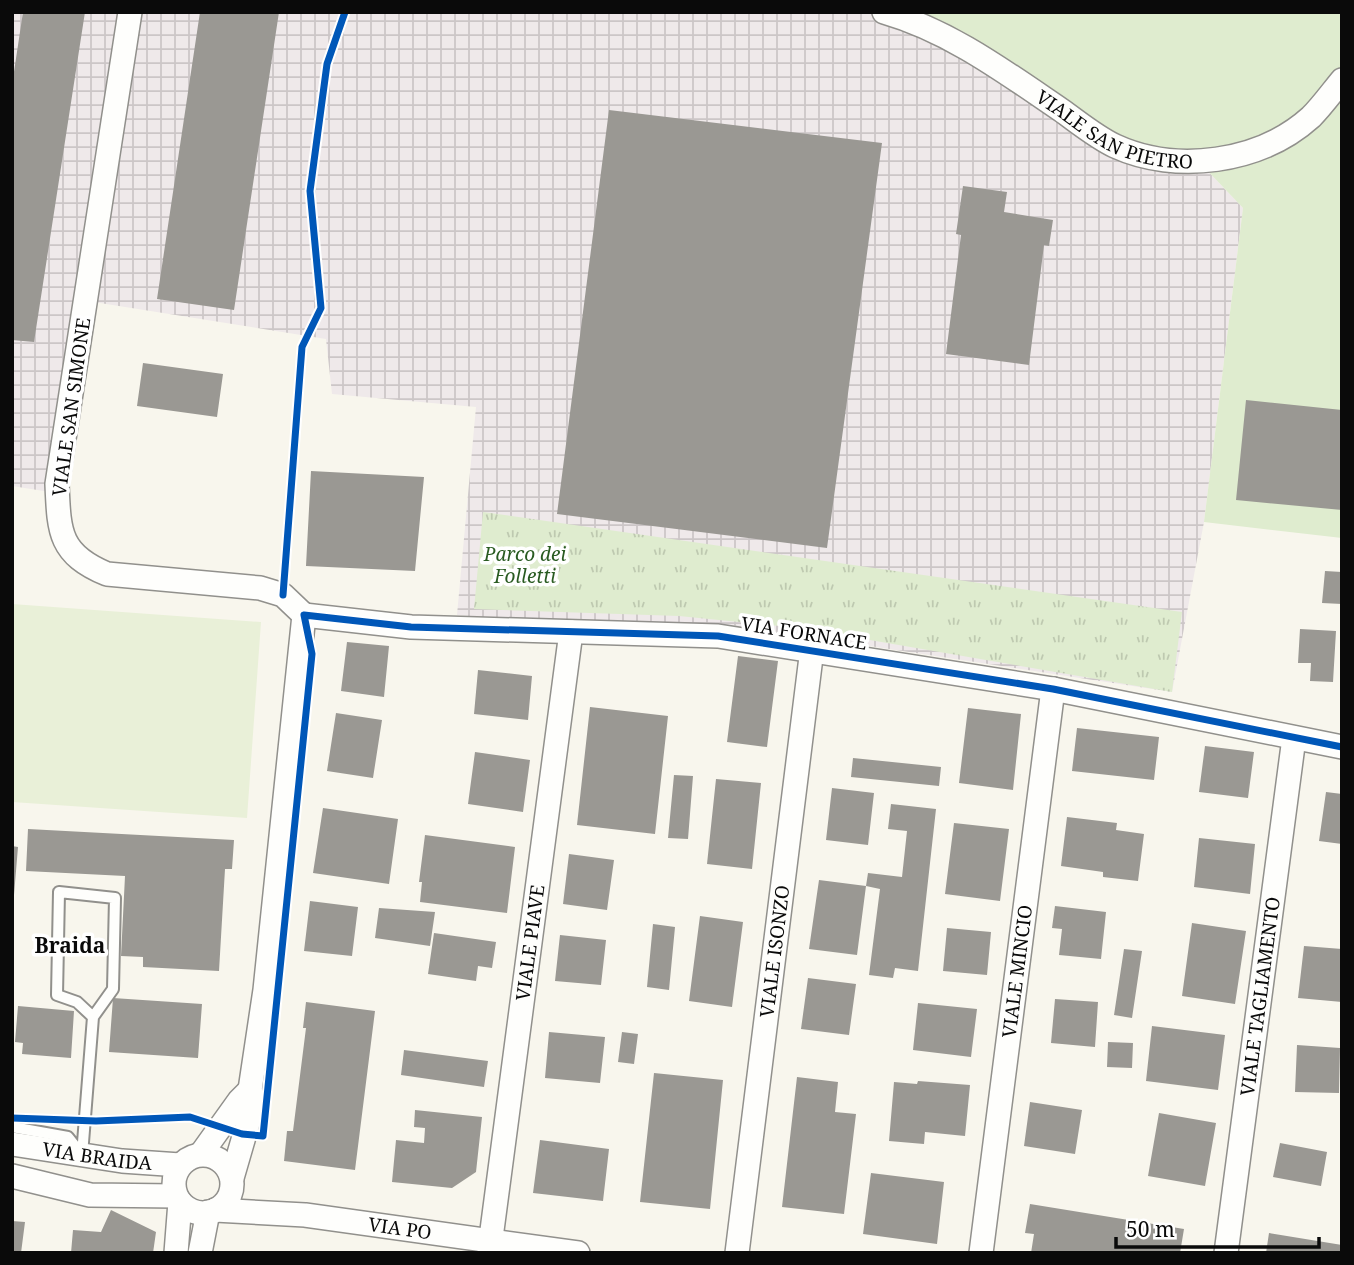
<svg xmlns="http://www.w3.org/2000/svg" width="1354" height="1265" font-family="'Noto Serif',serif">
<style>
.industrial{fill:url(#industrial-grid)}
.grass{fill:#dfeccf}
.park{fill:url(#park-tufts)}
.pitch{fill:#e9f0d8}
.building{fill:#9a9893}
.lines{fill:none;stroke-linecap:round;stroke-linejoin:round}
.lane-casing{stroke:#91908c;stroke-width:14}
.street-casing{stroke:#91908c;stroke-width:26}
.lane{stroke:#fefefc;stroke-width:10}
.street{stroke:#fefefc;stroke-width:23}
.cycleway-casing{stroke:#fff;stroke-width:11}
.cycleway{stroke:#0057b8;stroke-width:7}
.labels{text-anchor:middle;stroke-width:7;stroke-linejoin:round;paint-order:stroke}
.street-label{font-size:19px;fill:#0a0a0a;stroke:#fff}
.park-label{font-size:19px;font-style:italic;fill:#295b21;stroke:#fff}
.neighbourhood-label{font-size:21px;font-weight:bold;fill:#0a0a0a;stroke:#fff}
</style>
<defs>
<pattern id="industrial-grid" width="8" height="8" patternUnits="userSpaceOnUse" patternTransform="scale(1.75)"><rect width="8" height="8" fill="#efe9ea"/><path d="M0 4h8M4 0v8" fill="none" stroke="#ccc6c7"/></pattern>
<pattern id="park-tufts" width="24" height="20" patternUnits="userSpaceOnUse" patternTransform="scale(1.75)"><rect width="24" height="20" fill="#dfeccf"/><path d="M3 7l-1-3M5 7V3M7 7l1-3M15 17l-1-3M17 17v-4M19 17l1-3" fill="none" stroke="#bec9b0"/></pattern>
</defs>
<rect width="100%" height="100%" fill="#f8f6ed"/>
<path class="industrial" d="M12 12H923L922 23 1204 167 1243 208 1204 522 1172 692 731 625H564L457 615 476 407 332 394 326 339 81 300 50 492 12 486Z"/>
<path class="grass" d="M923 12H1342V538L1204 522 1243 208 1204 167 1090 124 921 22Z"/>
<path class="park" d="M483 512 1182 612 1172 692 800 628 679 616 474 609Z"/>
<path class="pitch" d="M12 604 261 622 247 818 12 802Z"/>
<path class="building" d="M23 12H85L34 342 12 340V85Z
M200 12H279L234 310 157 299Z
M609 110 882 143 827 548 557 514Z
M963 186 1007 192 1004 212 1053 220 1049 246 1044 245 1029 365 946 354 961 235 956 234Z
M143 363 223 374 217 417 137 406Z
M1246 400 1342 410V510L1236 500Z
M311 471 424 477 415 571 306 566Z
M1325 571 1342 572V604L1322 603Z
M1300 629 1336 631 1333 682 1310 681 1311 663H1298Z
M347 642 389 646 384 697 341 691Z
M738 656 778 661 767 747 727 742Z
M478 670 532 676 528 720 474 714Z
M590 707 668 716 655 834 577 825Z
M968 708 1021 714 1013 790 959 783Z
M336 713 382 720 373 778 327 771Z
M1077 728 1159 737 1154 780 1072 771Z
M1205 746 1254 752 1248 798 1199 792Z
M475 752 530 760 523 812 468 804Z
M853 758 941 767 939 786 851 777Z
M674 775 693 776 688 839 668 838Z
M716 779 761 783 752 869 707 864Z
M832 788 874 793 868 845 826 840Z
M1326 792 1342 794V844L1319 841Z
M891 804 936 809 918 971 895 968 893 978 869 975 880 889 866 886 857 955 809 949 819 880 866 886 868 873 902 877 907 831 888 829Z
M323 808 398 819 389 884 313 873Z
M1067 817 1117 823 1116 830 1144 834 1138 881 1103 877V872L1061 866Z
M954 823 1009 829 1000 901 945 894Z
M28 829 234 840 232 869H225L219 971 143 967V957L121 956 125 876 26 871Z
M425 835 515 847 507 913 420 902 422 882H419Z
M1199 838 1255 844 1250 894 1194 887Z
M12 846 18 847 14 895 12 894Z
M569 854 614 860 607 910 563 904Z
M310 901 358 907 352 956 304 951Z
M1055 906 1106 912 1101 959 1059 955 1062 929 1052 928Z
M379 908 435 912 430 946 375 938Z
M700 916 743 922 732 1007 689 1001Z
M1192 923 1246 931 1235 1004 1182 996Z
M653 924 675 927 669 990 647 987Z
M947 928 991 932 987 975 943 971Z
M434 933 496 942 492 968 478 966 476 981 428 974Z
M560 935 606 940 601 985 555 981Z
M1304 946 1342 949V1002L1298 998Z
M1124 949 1142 951 1132 1018 1114 1015Z
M808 978 856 984 849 1035 801 1029Z
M113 998 202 1004 198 1058 109 1052Z
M1055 999 1098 1002 1095 1047 1051 1043Z
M306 1002 375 1011 355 1170 284 1161 287 1131H293L306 1028H303Z
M918 1003 977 1009 971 1057 913 1050Z
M18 1006 74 1011 71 1058 22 1054 23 1043 15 1042Z
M1152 1026 1225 1035 1218 1090 1146 1081Z
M549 1032 605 1037 600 1083 545 1078Z
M622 1032 638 1034 634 1064 618 1062Z
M1108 1042 1133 1043 1132 1068 1107 1067Z
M1297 1045 1340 1048 1339 1093 1295 1092Z
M404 1050 488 1061 484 1087 401 1075Z
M654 1073 723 1080 710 1209 640 1202Z
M797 1077 838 1082 835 1112 856 1114 844 1214 782 1207Z
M918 1081 970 1085 965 1136 925 1132 924 1144 889 1141 894 1082 917 1084Z
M1030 1102 1082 1110 1075 1154 1024 1146Z
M415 1110 482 1117 476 1172 452 1188 392 1182 396 1140 424 1143 425 1128 414 1127Z
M1159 1113 1216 1123 1205 1186 1148 1176Z
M540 1140 609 1149 603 1201 533 1193Z
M1280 1143 1327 1152 1321 1186 1273 1177Z
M871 1173 944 1182 937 1244 863 1234Z
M1030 1204 1184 1229 1180 1253H1031L1034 1234 1025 1233Z
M111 1210 156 1232 153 1253H71L73 1230 101 1232Z
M12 1221 25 1222 21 1253H12Z
M1269 1233 1342 1245V1253H1266Z"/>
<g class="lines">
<defs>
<path id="lane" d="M12 1127 68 1137 79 1151
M82 1155 93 1017 113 989 115 898 59 892 57 995 77 1002 93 1017"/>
<g id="street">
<path d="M130 12 57 484C59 532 59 554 107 574L260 588 283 595 304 615"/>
<path id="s1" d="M884 12C950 31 1005 72 1061 110 1078 122 1096 137 1115 146 1176 174 1260 163 1311 117 1322 106 1332 92 1342 80"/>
<path d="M304 615 411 627 718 636 1053 689 1342 747"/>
<path id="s2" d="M12 1144 122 1161 180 1165"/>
<path d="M201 1154 239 1101 250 1090"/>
<circle cx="203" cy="1184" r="29"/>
<path d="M12 1176 90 1195 176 1196"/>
<path d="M232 1178 254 1102 250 1090 265 990 304 615"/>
<path id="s3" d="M215 1210 305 1215 578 1253"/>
<path d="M176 1253 180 1202"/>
<path d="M200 1253 208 1212"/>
<path id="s4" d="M489 1253 571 632"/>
<path id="s5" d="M737 1253 812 649"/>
<path id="s6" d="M981 1253 1053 689"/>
<path id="s7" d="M1226 1253 1294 738"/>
</g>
</defs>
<use href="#lane" class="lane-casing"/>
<use href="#street" class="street-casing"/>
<use href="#lane" class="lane"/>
<use href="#street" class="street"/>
<defs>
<path id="cycleway" d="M283 595 302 347 321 308 310 191 327 64 345 12
M12 1118 96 1121 190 1117 242 1134 263 1136 312 654 304 615 411 627 718 636 1053 689 1342 747"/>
</defs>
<use href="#cycleway" class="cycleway-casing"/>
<use href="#cycleway" class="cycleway"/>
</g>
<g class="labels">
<g class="street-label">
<text dy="7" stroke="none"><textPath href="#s1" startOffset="262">VIALE SAN PIETRO</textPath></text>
<text transform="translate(71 407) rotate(-82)" y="7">VIALE SAN SIMONE</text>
<text transform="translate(804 633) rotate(9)" y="7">VIA FORNACE</text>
<text dy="7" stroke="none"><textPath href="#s4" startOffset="313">VIALE PIAVE</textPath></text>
<text dy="7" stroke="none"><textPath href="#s5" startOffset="304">VIALE ISONZO</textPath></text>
<text dy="7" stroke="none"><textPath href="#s6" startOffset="284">VIALE MINCIO</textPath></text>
<text dy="7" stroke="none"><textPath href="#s7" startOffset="259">VIALE TAGLIAMENTO</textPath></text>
<text dy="7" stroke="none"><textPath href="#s2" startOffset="86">VIA BRAIDA</textPath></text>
<text dy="7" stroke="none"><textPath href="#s3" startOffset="186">VIA PO</textPath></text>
</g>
<g class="park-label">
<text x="525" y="561">Parco dei<tspan x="525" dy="22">Folletti</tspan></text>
</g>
<g class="neighbourhood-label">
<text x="70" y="953">Braida</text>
</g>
</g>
<rect width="1354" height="1265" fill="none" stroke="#0a0a0a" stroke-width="28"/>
<path d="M1116 1237v10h203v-10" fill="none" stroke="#0a0a0a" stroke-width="3.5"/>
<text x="1126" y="1237" font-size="21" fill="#0a0a0a" stroke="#ffffff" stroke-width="5" paint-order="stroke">50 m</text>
</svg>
